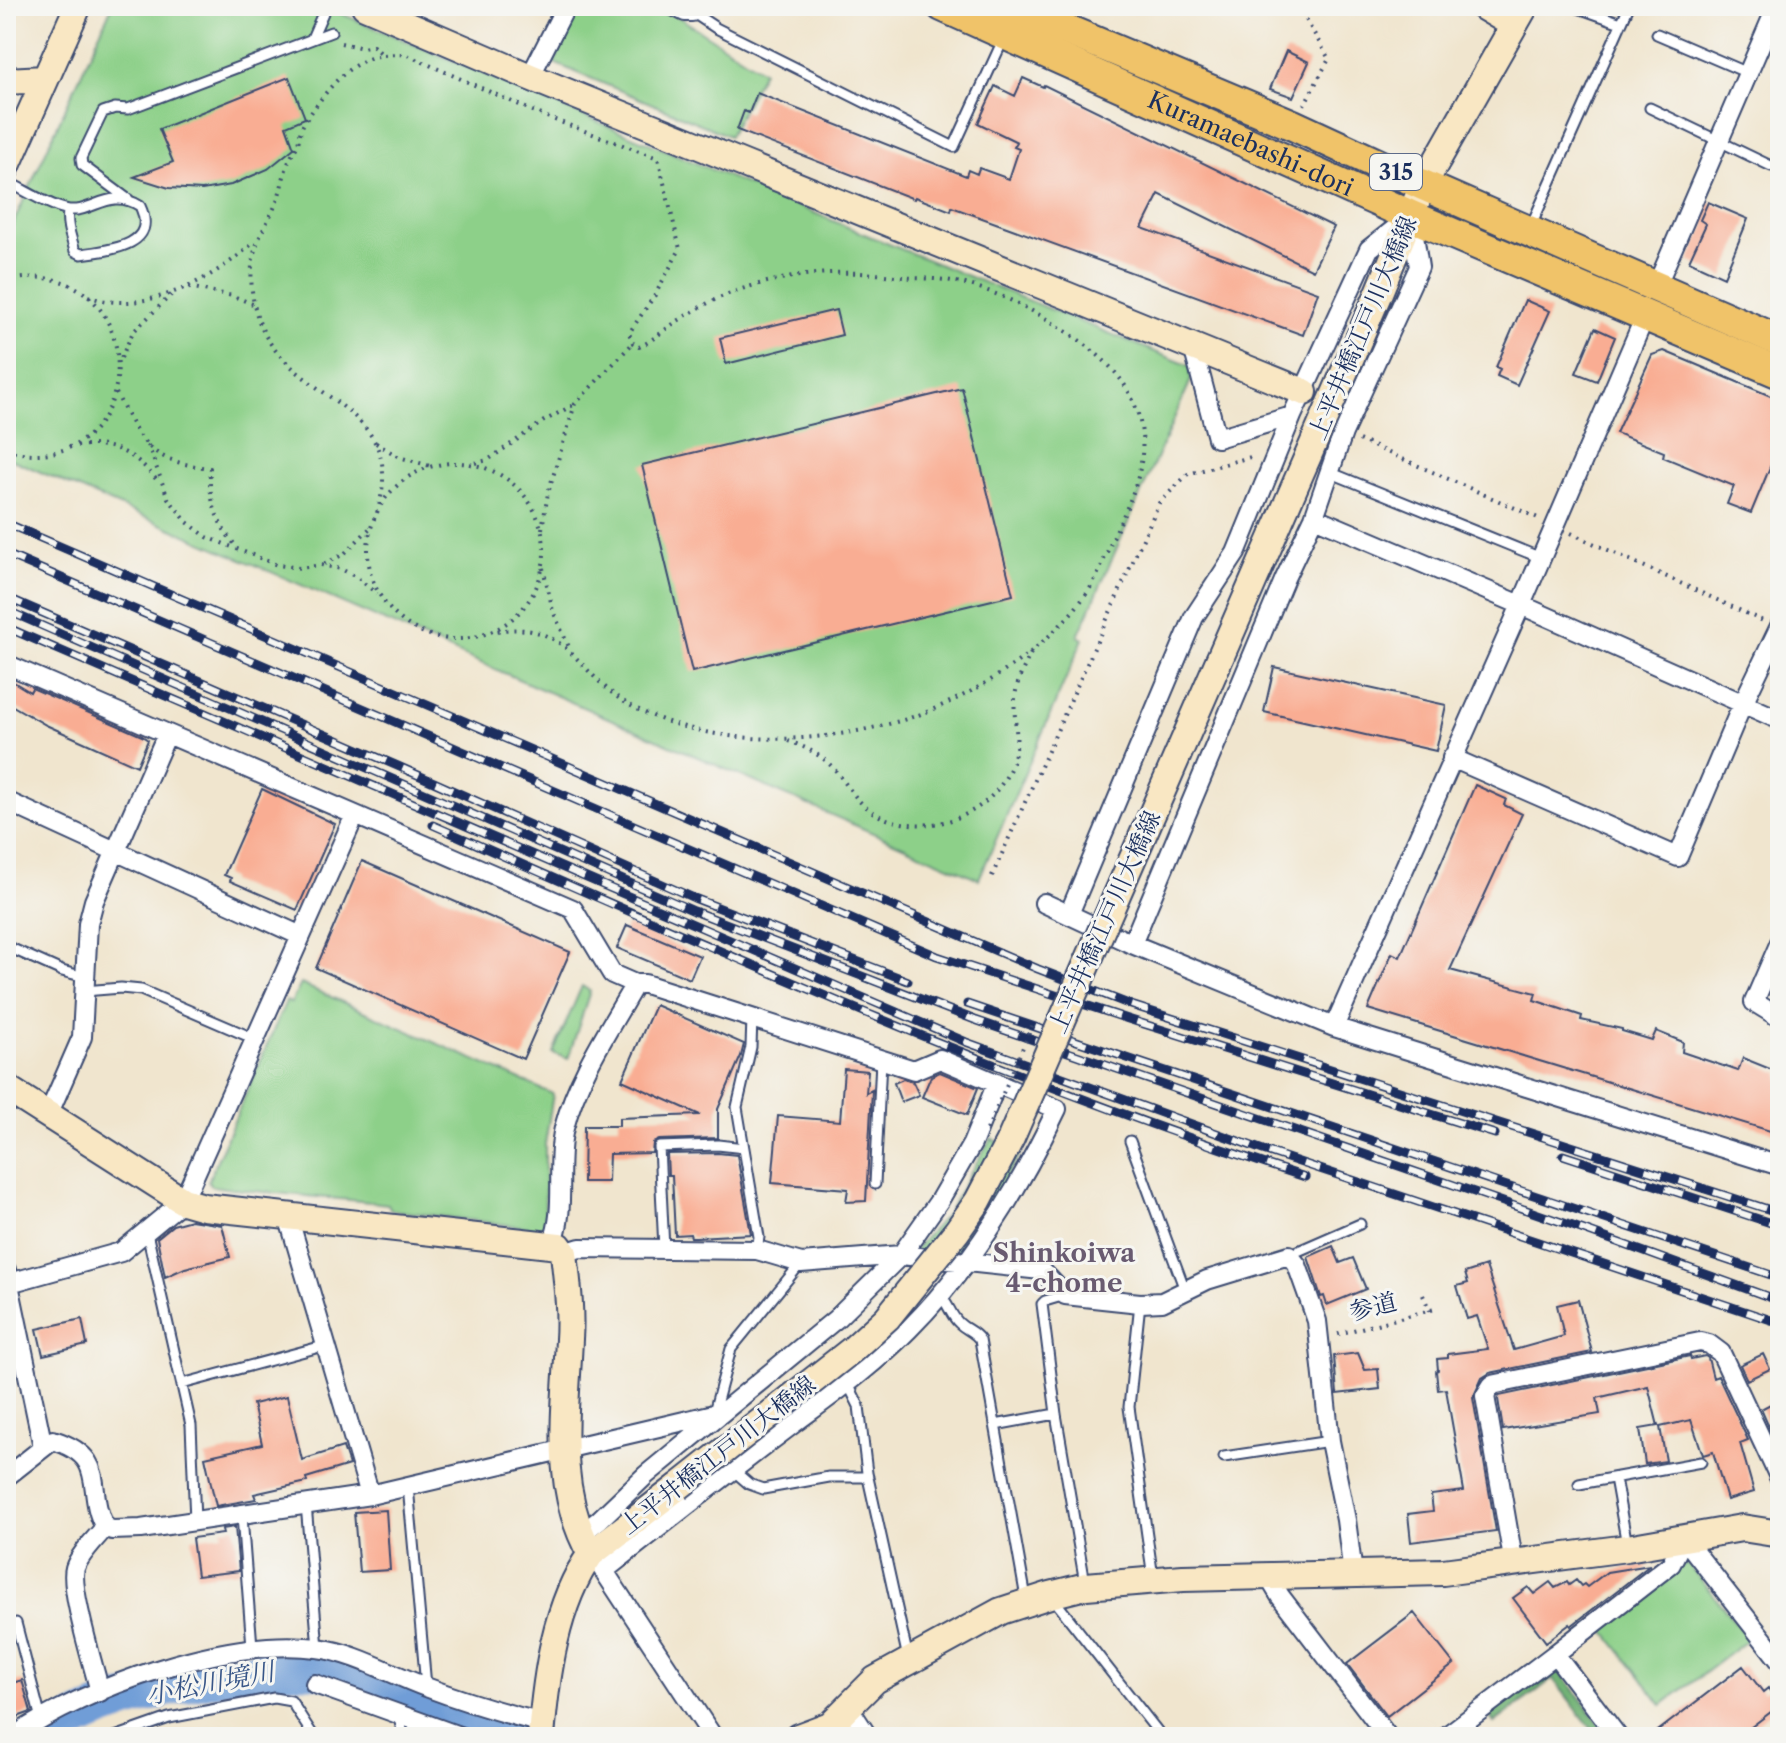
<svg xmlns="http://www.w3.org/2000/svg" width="1786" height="1743" font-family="'Libre Caslon Text','Noto Serif JP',serif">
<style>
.green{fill:#8dd089;stroke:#548074;stroke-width:2}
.forest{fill:#72b275;stroke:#46706a;stroke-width:2}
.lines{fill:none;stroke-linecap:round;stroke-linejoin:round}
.river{stroke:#6f9dd7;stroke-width:38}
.building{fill:#f9ad93}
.lane-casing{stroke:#3b4a6f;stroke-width:13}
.street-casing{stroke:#3b4a6f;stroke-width:22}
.secondary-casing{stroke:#3b4a6f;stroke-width:30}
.primary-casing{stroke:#3b4a6f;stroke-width:34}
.path{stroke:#3b4a6f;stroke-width:4;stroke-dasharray:2 6;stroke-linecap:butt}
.lane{stroke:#fff;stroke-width:9}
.street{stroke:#fff;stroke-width:18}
.secondary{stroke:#f9e7c3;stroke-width:26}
.primary{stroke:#f0c369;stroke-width:30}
.rail-casing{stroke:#1b2f5e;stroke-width:9}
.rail{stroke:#f6f6f2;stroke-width:6;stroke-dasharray:18;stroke-linecap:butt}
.secondary-bridge-casing{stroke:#3b4a6f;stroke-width:30;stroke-linecap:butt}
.path-bridge{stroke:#3b4a6f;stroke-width:4;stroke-dasharray:2 6;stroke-linecap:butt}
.secondary-bridge{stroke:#f9e7c3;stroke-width:26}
.labels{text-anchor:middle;stroke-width:6;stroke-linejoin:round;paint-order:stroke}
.shield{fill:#f6f6f2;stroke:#5d6b8a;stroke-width:2}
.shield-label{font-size:22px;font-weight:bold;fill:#1b2f5e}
.street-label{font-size:24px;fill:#1b2f5e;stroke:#f6f6f2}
.neighbourhood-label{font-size:26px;font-weight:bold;fill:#695b71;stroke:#f6f6f2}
.water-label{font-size:26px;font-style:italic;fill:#385688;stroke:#f6f6f2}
</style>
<rect width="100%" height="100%" fill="#f6f6f2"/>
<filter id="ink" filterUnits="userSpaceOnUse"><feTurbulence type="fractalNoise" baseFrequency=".0125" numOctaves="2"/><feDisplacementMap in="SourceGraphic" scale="16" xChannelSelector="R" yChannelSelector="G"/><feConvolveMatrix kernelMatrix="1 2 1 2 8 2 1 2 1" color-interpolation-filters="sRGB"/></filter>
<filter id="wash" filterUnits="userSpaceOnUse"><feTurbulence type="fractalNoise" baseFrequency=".006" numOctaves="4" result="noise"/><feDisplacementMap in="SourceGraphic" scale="32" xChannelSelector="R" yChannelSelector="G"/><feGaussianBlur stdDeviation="1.8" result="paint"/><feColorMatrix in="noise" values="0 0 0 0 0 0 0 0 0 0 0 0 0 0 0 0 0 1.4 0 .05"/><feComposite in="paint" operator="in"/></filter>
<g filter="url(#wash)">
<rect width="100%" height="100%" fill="#f0e5ce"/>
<path class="green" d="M112 6H323L869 236 1190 366 1191 380 1078 636 1083 639 979 879 6 457V239Z
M580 6H657L677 16 763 71 729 136 554 63Z
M301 984 553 1094 545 1144V1223L540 1229 391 1210 388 1204C329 1197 270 1194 211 1186L208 1181 286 1001 291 1003Z
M582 986 590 991 568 1059 553 1053Z
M991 1138 1020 1154 959 1259 909 1255 947 1214Z
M1688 1564 1749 1639 1662 1705 1601 1626 1676 1566Z"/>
<path class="forest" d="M1550 1667H1557L1610 1737H1598L1553 1679 1494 1723 1488 1714Z"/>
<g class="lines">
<path class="river" d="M47 1737C104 1697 255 1659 324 1670 356 1675 386 1691 416 1703 449 1715 482 1726 515 1737"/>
</g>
<g id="blocks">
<path class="building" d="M1286 51 1309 62 1293 97 1270 89Z
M289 77 305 118 286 126 294 148 268 169 231 185 202 190 169 188 134 177 173 162 159 129Z
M1023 78 1043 87 1044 85 1334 227 1313 270 1159 194 1142 228 1318 292 1303 335 952 207 951 211 915 197 914 199 737 130 744 111 749 113 757 93 966 176 968 170 977 174 979 168 1009 179 1019 149 1014 147 1017 142 978 123 995 86 1015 96Z
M1708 202 1748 219 1724 277 1689 261 1706 224 1700 220Z
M1525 300 1550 311 1517 385 1497 376 1500 369 1496 367Z
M836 310 842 335 726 364 720 338Z
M1595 328 1615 337 1597 381 1576 373Z
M1664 351 1780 400V443L1751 513 1727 504 1734 486 1663 457 1664 452 1616 433 1652 355Z
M962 388 1013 595 692 672 642 465Z
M1274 667 1446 705 1436 751 1264 712Z
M12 681 30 692 32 688 142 736 148 740 137 766 46 725 6 702V693Z
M1475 785 1506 799 1504 805 1522 814 1450 970 1536 993 1534 1000 1582 1016 1581 1020 1622 1029V1031L1652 1040 1656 1031 1683 1042 1682 1052 1738 1071 1743 1058 1780 1073V1134L1368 1009 1392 953 1400 957Z
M262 789 335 824 297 910 230 881 231 878 224 875Z
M362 861 570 952 523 1059 316 968Z
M627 925 700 956 690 979 617 948Z
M655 1005 744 1044 741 1056 718 1109V1138L659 1140 653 1143 652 1153 609 1154 608 1182H583L584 1126H619V1118L700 1115 622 1080Z
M844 1069 868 1071 866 1093 872 1090 866 1201 846 1202 848 1189 772 1183 778 1116 840 1121Z
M940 1072 978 1088 967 1115 922 1097 931 1076Z
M903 1079 913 1082 919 1095 901 1102 894 1083Z
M718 1153 737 1155 751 1234 696 1237H691L690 1234 675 1235 672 1175H668L667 1154Z
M191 1220 222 1225 230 1257 185 1268 165 1277 157 1238 173 1225Z
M1333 1246 1340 1263 1353 1258 1366 1289 1327 1305 1324 1296 1321 1297 1308 1257Z
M1486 1266 1514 1350 1564 1336 1557 1305 1578 1300 1592 1352 1490 1373 1482 1378 1473 1398 1496 1531 1411 1542 1408 1514 1433 1511 1431 1495 1464 1491 1446 1389 1438 1390 1436 1371 1438 1370 1437 1359 1448 1358V1354L1488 1349 1477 1316 1467 1319 1457 1286 1468 1283 1465 1273Z
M82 1319 87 1345 43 1355 37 1329Z
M1358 1353 1365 1370 1378 1369 1380 1389 1337 1394 1334 1356Z
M1763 1354 1770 1369 1747 1380 1740 1365Z
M1690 1356 1691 1359 1705 1356 1708 1358 1713 1378 1718 1376 1748 1440 1740 1443 1754 1492 1727 1500 1713 1452 1703 1455 1691 1420 1660 1427 1666 1461 1645 1464 1640 1429 1658 1426 1648 1386 1597 1398 1600 1414 1503 1430 1498 1399 1499 1396Z
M287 1396 302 1460 343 1447 349 1465 306 1478 307 1482 254 1494 256 1499 216 1506 205 1457 262 1444 253 1404Z
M1780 1399V1429L1771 1432 1761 1409Z
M386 1510 390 1570 359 1572 354 1512Z
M235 1527 239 1571 197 1576 192 1538 223 1534 222 1529Z
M1650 1565 1571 1626 1570 1624 1546 1642 1513 1598 1528 1587 1534 1594 1550 1582 1555 1588 1567 1582 1569 1585 1576 1580 1581 1586 1584 1584 1587 1587 1607 1572Z
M1414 1613 1454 1664 1387 1716 1347 1664Z
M1743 1666 1763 1692 1768 1688 1780 1705 1738 1737H1650Z
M22 1680 31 1712 6 1721V1685Z"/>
</g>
</g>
<g filter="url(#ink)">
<use href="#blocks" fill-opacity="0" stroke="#3b4a6f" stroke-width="2"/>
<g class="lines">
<defs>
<path id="lane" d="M1573 6 1621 23
M692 12 716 28 954 147 1003 40
M1657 34 1748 73
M312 38 326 6
M1650 108 1771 166
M6 181C25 190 45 204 65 209 91 216 108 186 140 206 159 246 110 250 81 254L75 251C71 237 66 225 68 211
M129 200 82 165 81 158 103 112 115 108 128 109 331 32
M1531 226 1629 6
M1329 472 1541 558
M6 946 62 971 85 977
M84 991 121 988 141 990 255 1039
M752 1018 751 1047 737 1107 759 1237 757 1250
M1130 1141 1185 1290
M875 1184 881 1060
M147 1233 191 1425 195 1521
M664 1249 659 1147 718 1145 744 1148
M1289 1255 1360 1224
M939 1295C949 1303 950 1315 959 1323 966 1330 974 1331 980 1340L1026 1598
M1065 1295 1045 1301 1042 1304 1056 1414 1085 1583
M1140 1303 1129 1407 1153 1578
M182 1384 327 1345
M848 1384 859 1406 867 1473 908 1658
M714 1412 731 1349 801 1263
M995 1425 1056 1414
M1224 1457 1330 1441
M734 1471 749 1484 763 1489 829 1477H868
M1615 1478 1627 1545
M1579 1484 1701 1462
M408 1486 426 1686
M306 1504 318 1648
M242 1516 252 1647
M1052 1597 1162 1737
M16 1623 41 1719
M398 1715 404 1737
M115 1737 169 1718 274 1698 291 1701 314 1737"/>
<path id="street" d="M673 6 685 12H692L696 6
M530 77 566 6
M1656 287 1777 6
M1193 347 1217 438 1292 416
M1314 517 1521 605 1646 314
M6 664 573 909 612 974 635 984C609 1029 577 1077 564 1128 555 1166 567 1209 552 1244
M1452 758 1678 857 1743 703 1780 626
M6 801 301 936
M1044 903 1132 944 1334 1027 1780 1166
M1069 914 1194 617 1236 553 1292 416 1369 249 1411 216 1419 267 1343 433 1314 517 1285 578 1132 944
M1780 942 1754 1002 1780 1018
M1334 1027 1521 605 1780 720
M48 1115 82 1037 88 924 94 901 167 734
M288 1216 370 1495
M564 1253 580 1248 757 1250 801 1263 901 1255 1041 1270 1065 1295 1140 1303 1162 1302 1207 1280 1289 1255 1297 1265 1317 1321 1330 1441 1346 1520 1353 1574
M6 1270 43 1447
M6 1284 121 1252 183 1201 355 815
M6 1477 53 1440C111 1458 84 1490 105 1527L112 1530 141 1529 370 1495 714 1414 725 1409
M580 1535 599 1520 646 1475 836 1319 901 1255 939 1201 972 1144 997 1083
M598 1562 713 1737
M1514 1565 1485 1396 1492 1385 1700 1342 1709 1344 1721 1353 1780 1479
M605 1570C668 1520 732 1470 797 1421 836 1392 875 1364 909 1329 972 1266 1019 1189 1057 1109L940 1059 914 1070 645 984H635
M1268 1576 1280 1596 1388 1737
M1555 1654 1671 1564 1684 1538 1780 1661
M315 1684 462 1737
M100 1692C94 1667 69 1588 75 1568 80 1553 96 1539 105 1527
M849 1708 868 1737
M13 1737C88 1686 226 1637 317 1648 356 1653 390 1674 426 1687 463 1701 503 1713 542 1723
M1445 1737 1555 1654 1618 1737"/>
<path id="secondary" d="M365 6 530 77 1304 392
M1482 6 1514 25
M6 81 45 79
M6 168 78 6
M1378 295 1423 185 1525 6
M6 1088 183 1201 204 1207 559 1246 564 1253C567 1281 571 1310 569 1339 566 1411 553 1488 591 1554
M541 1737C546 1677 555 1604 591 1554L678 1487
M798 1737 830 1725 875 1680 1001 1611 1050 1595 1086 1586 1183 1578 1443 1572 1627 1548 1742 1528 1780 1534"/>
<g id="primary">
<path id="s1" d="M942 6 1411 216 1780 373"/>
<path d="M1010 6 1293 125 1423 185 1780 341"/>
</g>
</defs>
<use href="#lane" class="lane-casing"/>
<use href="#street" class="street-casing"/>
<use href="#secondary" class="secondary-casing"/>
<use href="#primary" class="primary-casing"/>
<path class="path" d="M1298 6 1329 59 1304 105
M341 43 363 48 373 46 382 54
M6 281C156 246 154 488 6 450
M189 287 233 296 255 305
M88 296C142 317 214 280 254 242
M121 358 133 332 172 294
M116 393C142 444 148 461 210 468 208 498 217 526 238 548
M1359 440 1538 518
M376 443 399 457 430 466
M148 445 168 498 187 522 207 537 277 565 300 568 321 565 341 569 358 578 377 594
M69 447C109 440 135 451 159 483
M475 463 488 460 544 421 575 404
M368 551a88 88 0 1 1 176 0a88 88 0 1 1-176 0Z
M377 513C406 418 324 407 277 352 257 329 249 296 252 266 254 240 269 222 278 199 284 179 285 165 296 148 299 143 299 136 301 130 303 123 309 116 313 110 337 76 362 49 407 55L544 116 658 158 680 249 655 295 629 333 633 343 639 347C654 340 667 327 681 319 705 303 731 291 759 284 810 271 851 270 902 277 918 279 936 278 952 281 995 289 1040 313 1076 338 1104 358 1128 380 1138 414 1150 454 1136 489 1119 525 1108 546 1102 570 1089 590 1048 651 966 703 896 722 813 745 714 748 635 708 576 678 571 616 491 632
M542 529 548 493 575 404 633 343
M1571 533 1763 621
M324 564 344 554 370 528
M543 568 553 611 569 647
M788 741C801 745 815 752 826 761 845 777 853 802 876 814 897 826 926 827 948 821 983 811 1010 785 1016 748 1018 732 1013 715 1015 699 1016 682 1024 667 1031 653
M992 876 1159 503 1188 474 1254 456
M1423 1295 1430 1311
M1338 1334 1435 1309"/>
<use href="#lane" class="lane"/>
<use href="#street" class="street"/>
<use href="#secondary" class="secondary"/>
<use href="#primary" class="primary"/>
<defs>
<path id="rail" d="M6 523 1038 969 1131 1005 1780 1213
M6 554 937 956 1128 1019 1495 1134
M6 597 400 767 694 898 908 981
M6 610 694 911 975 1020 1570 1225 1780 1301
M6 627 966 1042 1263 1150 1780 1323
M433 825C720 952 1006 1080 1305 1177
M967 1004 1780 1278
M1563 1155 1780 1226"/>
</defs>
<use href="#rail" class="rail-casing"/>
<use href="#rail" class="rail"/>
<defs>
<path id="secondary-bridge" d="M678 1487 853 1349 887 1318 957 1231 978 1201 1011 1138 1378 295"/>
</defs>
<use href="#secondary-bridge" class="secondary-bridge-casing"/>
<path class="path-bridge" d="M987 1130 1033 1024"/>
<use href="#secondary-bridge" class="secondary-bridge"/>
</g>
</g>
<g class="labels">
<rect class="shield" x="1370" y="154" width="52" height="36" rx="6"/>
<g class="shield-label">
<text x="1396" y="180">315</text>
</g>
<g class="street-label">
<text dy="8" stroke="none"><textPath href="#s1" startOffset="338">Kuramaebashi-dori</textPath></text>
<text transform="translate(1363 328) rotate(-67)" y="8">上平井橋江戸川大橋線</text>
<text transform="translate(1105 922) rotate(-66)" y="8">上平井橋江戸川大橋線</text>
<text transform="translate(1373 1307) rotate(-14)" y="8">参道</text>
<text transform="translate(718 1455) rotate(-38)" y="8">上平井橋江戸川大橋線</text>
</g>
<g class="neighbourhood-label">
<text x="1064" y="1262">Shinkoiwa<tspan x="1064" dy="30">4-chome</tspan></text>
</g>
<g class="water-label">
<text transform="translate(210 1683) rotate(-11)" y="9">小松川境川</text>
</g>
</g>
<rect width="1786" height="1743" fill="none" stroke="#f6f6f2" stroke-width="32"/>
</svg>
